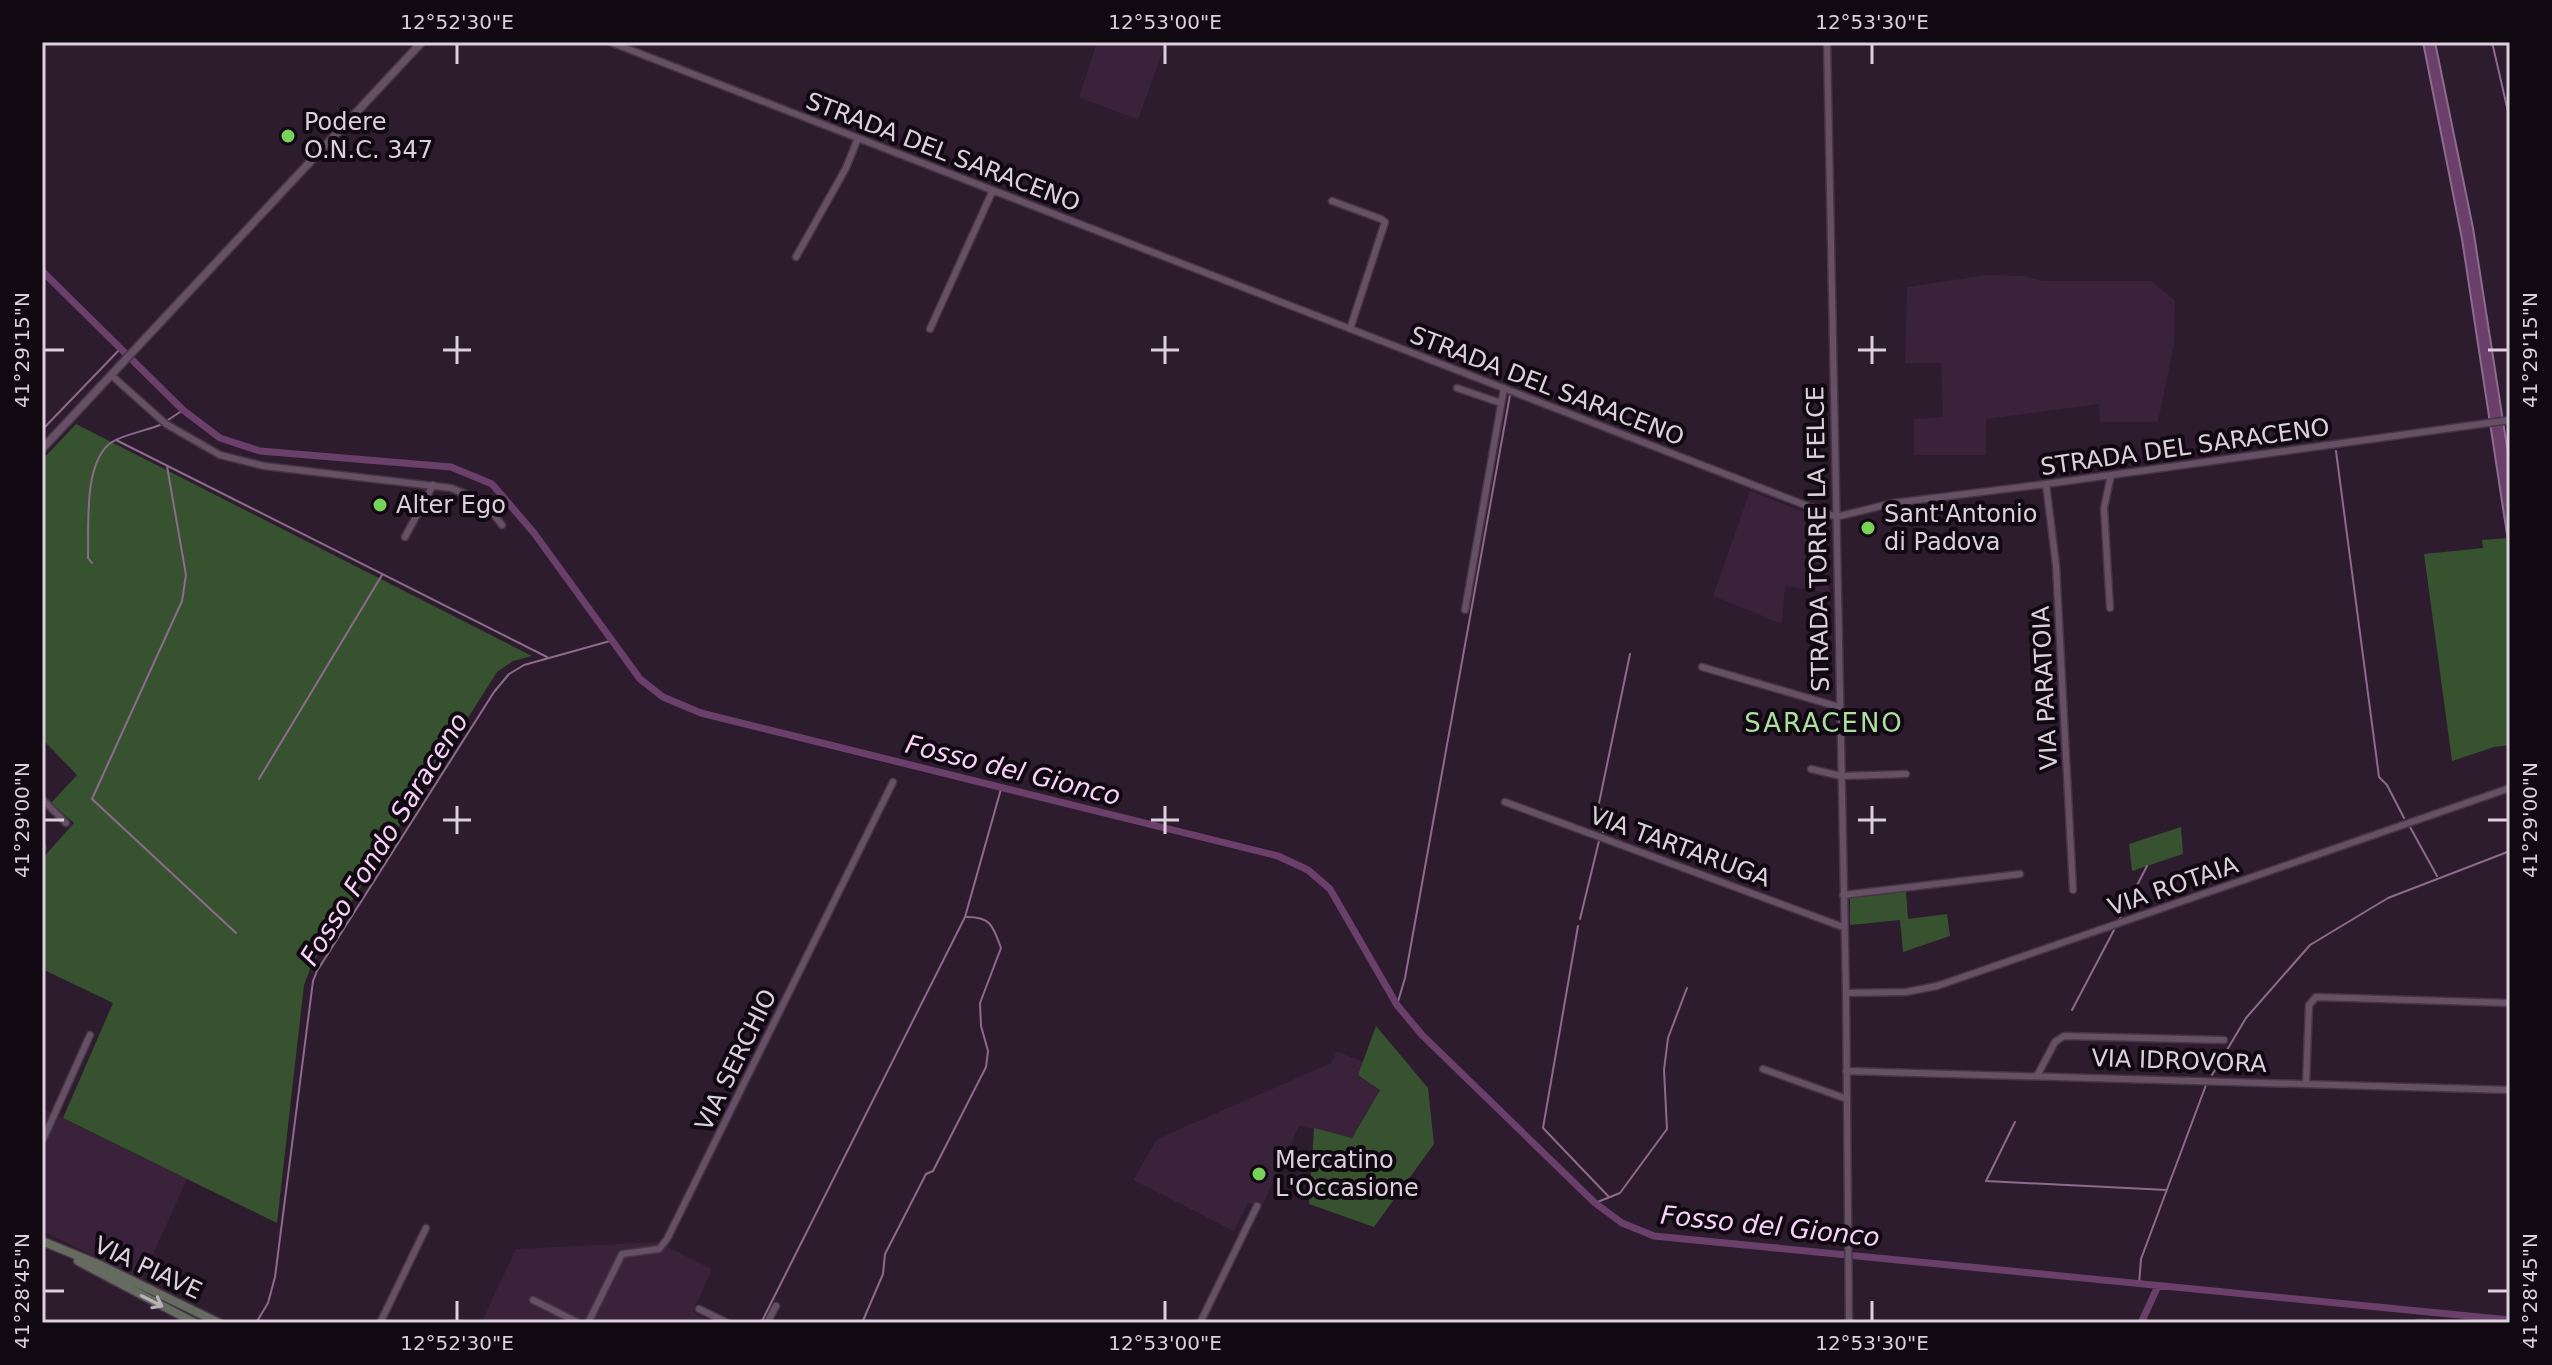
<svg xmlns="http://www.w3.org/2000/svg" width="2552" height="1365" font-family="'DejaVu Sans',sans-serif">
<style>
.built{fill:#39223a}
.green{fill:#37522f}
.water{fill:#6a406b;stroke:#8c6b8d;stroke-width:2}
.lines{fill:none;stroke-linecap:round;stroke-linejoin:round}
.stream{stroke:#8c6b8d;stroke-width:2}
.canal{stroke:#6a406b;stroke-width:7}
.minor-casing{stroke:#453646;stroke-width:9}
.tertiary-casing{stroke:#453646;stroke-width:10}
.secondary-casing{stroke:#453646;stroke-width:11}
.minor{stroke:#655065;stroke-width:6}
.tertiary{stroke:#655065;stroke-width:7}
.secondary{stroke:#666b60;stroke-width:8}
.oneway{stroke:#b9b2b7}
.ticks{fill:none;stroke:#dcd0dc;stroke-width:3}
.poi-dot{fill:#77d259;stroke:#110911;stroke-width:3}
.labels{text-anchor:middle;stroke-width:8;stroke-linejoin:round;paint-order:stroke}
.poi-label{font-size:24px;fill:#dcd0dc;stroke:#110911;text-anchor:start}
.street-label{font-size:24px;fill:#dcd0dc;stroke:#110911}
.neighbourhood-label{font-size:26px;letter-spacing:2px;fill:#aedf9f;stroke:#110911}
.water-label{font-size:26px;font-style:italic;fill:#fad1fa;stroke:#110911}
.neatline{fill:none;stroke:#dcd0dc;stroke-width:3}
.ticks-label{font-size:20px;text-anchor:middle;fill:#dcd0dc}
</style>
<rect width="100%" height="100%" fill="#2d1b2e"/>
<path class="built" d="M1097 42H1166L1138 120 1079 97Z
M1987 275 2023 276 2043 281H2152L2175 301 2174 345 2158 422H2100L2099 404 1986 419V455H1914V419L1943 417 1941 363H1905L1907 287Z
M1750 491 1812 515 1824 532 1829 593 1785 586 1782 624 1713 596Z
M1337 1051 1363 1062 1358 1075 1380 1089 1352 1138 1299 1126 1261 1208 1248 1203 1234 1231 1133 1180 1157 1139 1331 1063Z
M42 1108 187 1179 142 1279 42 1231Z
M657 1242 712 1269 693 1312 714 1323H481L516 1249Z"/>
<path class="green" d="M76 424 532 656 513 661 497 672 312 964 304 985 277 1223 63 1118 113 1003 42 969V859L74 823 51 803 77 775 42 739V460Z
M2509 538 2510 745 2494 747 2452 761 2424 554 2483 548 2482 540Z
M2181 827 2183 854 2132 871 2129 844Z
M1906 891 1908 919 1947 914 1950 936 1903 952 1900 920 1850 925V897Z
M1376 1026 1428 1088 1434 1144 1374 1227 1309 1204 1314 1128 1352 1138 1380 1090 1358 1075Z"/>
<path class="water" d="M2423 42H2435L2473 228 2510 466V554L2462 239Z"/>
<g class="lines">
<path class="stream" d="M2492 42 2510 120
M168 420 183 410
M42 430 121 348
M116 440 547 657
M2336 451 2379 777 2387 785 2404 818
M167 466 186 575 182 601 92 799 236 933
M92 563 88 558C89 527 83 461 112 442 125 434 145 431 160 425
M259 779 382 575
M2410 827 2437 876
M1603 832 1608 813 1598 808 1630 654
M1580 919 1599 841
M2119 920 2147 866
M1578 926 1543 1128 1609 1197
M1397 1005 1405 978 1510 395
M2072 1010 2114 930
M2212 1075 2246 1018 2310 945 2388 898 2510 851
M2015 1122 1986 1181 2167 1190
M1595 1203 1620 1193 1667 1129 1664 1070 1668 1038 1687 988
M2139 1284 2141 1259 2206 1085
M256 1323 268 1303 275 1277 313 981 317 971 494 692 509 674 524 665 610 641
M761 1323 965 917 1001 789
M862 1323 883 1274 885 1254 926 1174 933 1171 986 1067 988 1051 981 1026 980 1003 1001 948C993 927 992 917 967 917"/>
<path class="canal" d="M42 271 183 410 220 438 260 451 451 467 492 484 534 533 640 679 663 697 701 713 1278 856 1308 870 1330 889 1397 1005 1422 1035 1595 1203 1622 1223 1654 1236 2510 1320
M2141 1323 2158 1286"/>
<defs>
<path id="minor" d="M610 42 1836 517 1893 503 2046 484 2510 420
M1827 42 1846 993 1849 1323
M1332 201 1381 219 1385 222 1350 329
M796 257 846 168 858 138
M930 329 993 190
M111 375 166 424 220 455 264 466 451 488 484 502 502 525
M1457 388 1501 403
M2046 484 2056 565 2073 890
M405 537 433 485
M2110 608 2104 508 2111 475
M1465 610 1504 388
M1702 667 1839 707
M1811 769 1841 776 1906 774
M42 799 66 823
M1505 802 1843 927
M42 847V848
M1843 895 2020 874
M1846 993 1906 992 1937 986 2507 789
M1763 1069 1847 1099
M1846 1071 2510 1090
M2037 1076 2055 1042 2064 1036 2224 1040
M2306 1083 2309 1005 2316 997 2510 1003
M42 1142 90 1035
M533 1300 579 1323
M699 1309 728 1323
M380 1323 426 1228
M588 1323 622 1254 659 1249 667 1239 893 782
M767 1323 776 1306
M1200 1323 1257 1206
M2418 1323H2428"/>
<path id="tertiary" d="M42 449 422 42"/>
<path id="secondary" d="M42 1241 100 1265 219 1323
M78 1261 195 1323"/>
</defs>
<use href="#minor" class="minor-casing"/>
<use href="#tertiary" class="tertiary-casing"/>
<use href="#secondary" class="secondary-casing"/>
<use href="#minor" class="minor"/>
<use href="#tertiary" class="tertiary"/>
<use href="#secondary" class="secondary"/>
</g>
<defs><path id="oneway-shaft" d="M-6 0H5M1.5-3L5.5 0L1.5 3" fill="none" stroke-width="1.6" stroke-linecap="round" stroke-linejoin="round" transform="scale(2)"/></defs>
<use class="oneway" href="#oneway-shaft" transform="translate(152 1301) rotate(27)"/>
<path class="ticks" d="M457 44V64M1165 44V64M1872 44V64M457 336V364M1165 336V364M1872 336V364M44 350H64M443 350H471M1151 350H1179M1858 350H1886M2488 350H2508M457 806V834M1165 806V834M1872 806V834M44 820H64M443 820H471M1151 820H1179M1858 820H1886M2488 820H2508M44 1291H64M2488 1291H2508M457 1301V1321M1165 1301V1321M1872 1301V1321"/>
<g class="poi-dot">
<circle cx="288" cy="136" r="8"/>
<circle cx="380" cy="505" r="8"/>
<circle cx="1868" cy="528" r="8"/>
<circle cx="1259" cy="1174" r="8"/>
</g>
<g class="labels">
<g class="poi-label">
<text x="304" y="130">Podere<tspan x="304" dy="28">O.N.C. 347</tspan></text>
<text x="396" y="513">Alter Ego</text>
<text x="1884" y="522">Sant'Antonio<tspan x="1884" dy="28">di Padova</tspan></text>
<text x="1275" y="1168">Mercatino<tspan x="1275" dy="28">L'Occasione</tspan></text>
</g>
<g class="street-label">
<text transform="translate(943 152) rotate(21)" y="8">STRADA DEL SARACENO</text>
<text transform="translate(1547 386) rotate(21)" y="8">STRADA DEL SARACENO</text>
<text transform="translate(2185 447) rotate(-8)" y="8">STRADA DEL SARACENO</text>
<text transform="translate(1818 539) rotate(-91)" y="8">STRADA TORRE LA FELCE</text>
<text transform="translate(2045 688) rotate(-93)" y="8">VIA PARATOIA</text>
<text transform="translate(1680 847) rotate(20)" y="8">VIA TARTARUGA</text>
<text transform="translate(2173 886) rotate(-19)" y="8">VIA ROTAIA</text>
<text transform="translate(736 1060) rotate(-64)" y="8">VIA SERCHIO</text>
<text transform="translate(2179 1061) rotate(2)" y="8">VIA IDROVORA</text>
<text transform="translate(148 1268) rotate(25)" y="8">VIA PIAVE</text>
</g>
<g class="neighbourhood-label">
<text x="1824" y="732">SARACENO</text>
</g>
<g class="water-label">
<text transform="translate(1013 770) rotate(14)" y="9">Fosso del Gionco</text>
<text transform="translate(384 839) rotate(-58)" y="9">Fosso Fondo Saraceno</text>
<text transform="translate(1770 1226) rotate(6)" y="9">Fosso del Gionco</text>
</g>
</g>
<rect width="2552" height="1365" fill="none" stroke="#110911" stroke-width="88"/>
<rect x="44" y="44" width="2464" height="1277" class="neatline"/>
<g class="ticks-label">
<text x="457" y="29">12°52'30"E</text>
<text x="1165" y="29">12°53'00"E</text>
<text x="1872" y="29">12°53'30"E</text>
<text transform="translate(22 350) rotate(-90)" y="7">41°29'15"N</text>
<text transform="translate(2530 350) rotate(-90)" y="7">41°29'15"N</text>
<text transform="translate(22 820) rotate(-90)" y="7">41°29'00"N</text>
<text transform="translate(2530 820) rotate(-90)" y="7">41°29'00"N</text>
<text transform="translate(22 1291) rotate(-90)" y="7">41°28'45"N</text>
<text transform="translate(2530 1291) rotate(-90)" y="7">41°28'45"N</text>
<text x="457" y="1350">12°52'30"E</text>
<text x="1165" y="1350">12°53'00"E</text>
<text x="1872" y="1350">12°53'30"E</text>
</g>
</svg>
